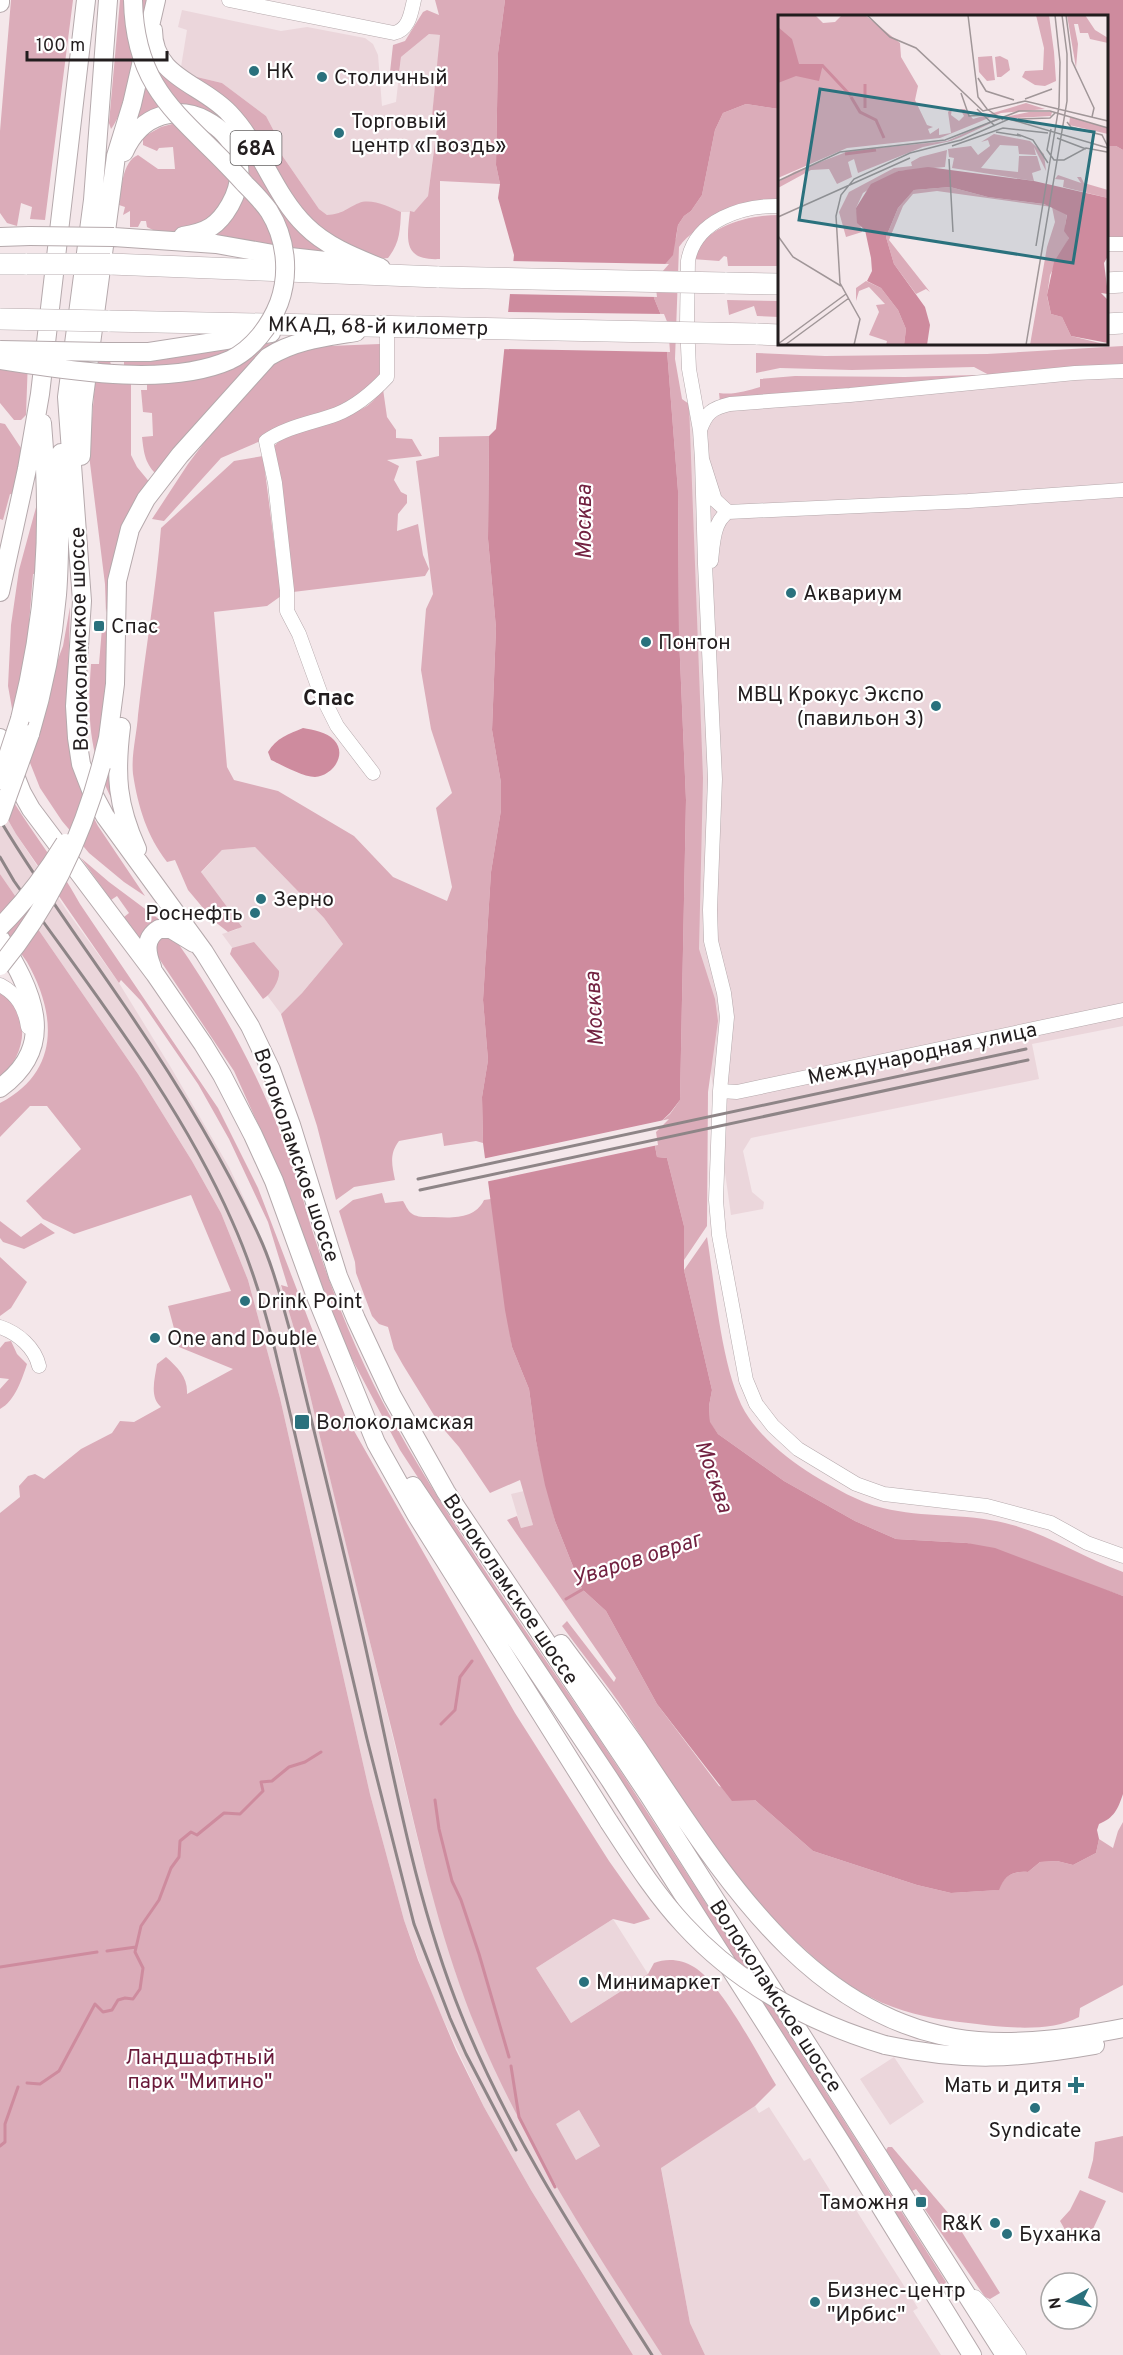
<svg xmlns="http://www.w3.org/2000/svg" width="1123" height="2355" font-family="Overpass,sans-serif">
<style>
.built{fill:#ebd6db}
.green{fill:#dbacb9;fill-rule:evenodd}
.water{fill:#ce8b9e}
.pier{fill:#f4e7ea}
.lines{fill:none;stroke-linecap:round;stroke-linejoin:round}
.stream{stroke:#ce8b9e;stroke-width:3}
.minor-casing{stroke:#b5a9ac;stroke-width:15}
.major-casing{stroke:#b5a9ac;stroke-width:20}
.highway-casing{stroke:#b5a9ac;stroke-width:22}
.minor{stroke:#fff;stroke-width:14}
.major{stroke:#fff;stroke-width:18}
.highway{stroke:#fff;stroke-width:21}
.rail{stroke:#8e8587;stroke-width:3}
.major-bridge-casing{stroke:#b5a9ac;stroke-width:20;stroke-linecap:butt}
.highway-bridge-casing{stroke:#b5a9ac;stroke-width:22;stroke-linecap:butt}
.major-bridge{stroke:#fff;stroke-width:18}
.highway-bridge{stroke:#fff;stroke-width:21}
.poi-dot{fill:#2a717d;stroke:#fff;stroke-width:2}
.labels{text-anchor:middle;stroke-width:4.5;stroke-linejoin:round;paint-order:stroke}
.shield{fill:#fff;stroke:#646162;stroke-width:1.5}
.shield-label{font-size:20px;font-weight:bold;fill:#221d1e}
.poi-label{font-size:21px;fill:#221d1e;stroke:#fff;text-anchor:start}
.street-label{font-size:21px;fill:#221d1e;stroke:#fff}
.park-label{font-size:21px;fill:#691939;stroke:#fff}
.water-label{font-size:22px;font-style:italic;fill:#722241;stroke:#fff}
.neighbourhood-label{font-size:22px;font-weight:bold;fill:#221d1e;stroke:#fff}
.inset-river{fill:none;stroke:#ce8b9e;stroke-width:3}
.inset-road{fill:none;stroke:#a09698;stroke-width:1.5}
.view{fill:#2a717d;fill-opacity:0.15;stroke:#2a717d;stroke-width:3}
.inset-edge{fill:none;stroke:#221d1e;stroke-width:3}
</style>
<rect width="100%" height="100%" fill="#f4e7ea"/>
<path class="built" d="M182 10 281 31 307 27 365 38 373 44 378 55 382 106 396 102 401 57 429 34 441 35 431 125 437 126 428 196 414 212H401L385 206 359 203 340 215H327L319 209 279 151 277 137 266 116 222 83 180 73 187 30 178 27Z
M1123 372V1026L1032 1044 1039 1079 751 1138 743 1151 752 1192 764 1202 763 1209 731 1215 693 946 684 415 771 391Z
M0 806 16 834 67 911 119 983 170 1066 229 1167 250 1211 274 1274 284 1293 293 1325 421 1853 456 1974 477 2030 500 2080 549 2173 662 2355H633L531 2190 484 2107 430 1991 404 1920 370 1794 280 1398 248 1280 221 1213 192 1161 138 1074 0 874Z
M255 847 324 918 343 944 302 993 281 1014 222 934 238 929 201 873 222 850Z
M524 1491 533 1525 521 1528 511 1494Z
M613 1919 648 1974 571 2023 536 1968Z
M894 2057 924 2102 890 2125 860 2079Z
M755 2106 759 2113 769 2107 804 2161 810 2158 841 2208 851 2202 918 2308 913 2311 941 2355H705L690 2323 661 2167Z
M579 2110 600 2146 576 2160 555 2124Z"/>
<path class="green" d="M11 0H73L45 220 30 219 32 207 21 203 17 226 7 223 0 213V131Z
M120 0H148C142 28 127 111 111 129L109 123Z
M435 0H505L498 53 496 165 500 184 440 181V259C402 261 407 239 410 211L414 212 428 196 437 127 431 126 440 35 429 34 401 57 398 81 392 79 390 72 393 45 405 41 423 12 427 10 439 15Z
M157 70 167 79 215 107 334 256 206 237 233 216 244 191 213 118 137 126C133 101 142 88 157 70Z
M180 73 222 83 266 116 277 137 279 151 319 209 327 215C343 214 345 209 359 203 371 198 390 207 401 212 400 230 400 243 388 258L379 259 330 239 295 201 266 150Z
M746 104 779 109V202C746 212 701 217 679 247L675 359 682 399 689 404 703 778 699 949 715 999 718 1021 708 1092 707 1226 684 1260V1226L667 1158 657 1157 652 1129 670 1114 680 1100 686 800 679 636 678 491 665 325 654 298 652 279 676 238 678 225 684 216 691 211 702 195 715 130 723 113Z
M172 124C199 123 226 137 232 165 234 175 225 201 222 211L190 231H155L147 227 146 221H141L138 227H130V211L123 215 125 207 119 205C121 191 122 161 138 155L158 169H175L173 147 159 148 157 151 143 145V137L161 127Z
M1107 146H1116L1123 150V240H1107Z
M779 215V266H728L727 257 724 256 719 261 692 259C704 226 748 215 779 215Z
M727 300 779 301V317L757 316 754 306 729 315Z
M281 342 158 476C145 464 144 454 142 437L153 436 152 413 143 412 141 390H147V381L263 344Z
M380 344 383 347V377L353 401 221 458 164 521 152 519 188 464 249 383 276 357 304 347Z
M1123 346V365L991 376 974 367 852 370 780 368 756 373V353L825 356 987 354Z
M239 348 220 359 131 370V455L137 467 151 484 116 562 106 613 105 584 89 455 97 358H109L112 368 124 369V358L153 357Z
M28 359 26 415 21 420H14L0 403V360Z
M975 375 978 377 720 402 719 393C734 395 746 391 760 387V379L795 376 905 377Z
M383 389 387 417 396 430V438L412 439 422 456 387 460 399 466 394 480 401 492 407 495V503L398 514 397 531 418 524 423 555 429 569 425 576 293 592 273 447C295 424 339 423 367 406 373 402 378 395 383 389Z
M0 423 5 424 21 448 15 495 10 494 3 520 0 519Z
M489 436 488 539 496 628 492 730 501 783V810L491 872 483 1000 488 1060 482 1097 483 1143 476 1141 444 1146 442 1133 399 1141C389 1154 392 1165 395 1180L354 1187 336 1200 317 1126 281 1014 302 993 343 944 324 918 255 847 222 850 201 872 242 927 228 932 214 921 188 890 175 860 167 862C147 836 138 807 133 774 131 755 137 733 138 715 145 652 156 591 161 528L234 461 263 456 281 596 267 606 214 612 227 767 234 780 278 791 354 836 393 877 447 901 452 887 436 808 452 793 431 729 421 670 426 609 433 594 416 461 439 456V437Z
M41 489 40 574H33L27 649 36 743 49 701 55 667 63 646 70 607 67 722 73 765 87 805 98 826 145 896 124 882 89 853 62 821 40 788 15 725 8 686 11 625 19 570Z
M102 628H119L116 807C89 759 87 718 91 664H99Z
M0 777C22 822 56 859 80 904L218 1108 258 1188 345 1415 515 1713 609 1861 650 1919 634 1924 613 1919 536 1968 571 2023 648 1974 654 1963C666 1958 682 1959 694 1967 721 1983 758 2055 776 2085L755 2106 661 2168 690 2323 705 2355H662C595 2250 525 2145 477 2030 438 1936 418 1837 394 1739 360 1603 327 1468 295 1332L281 1285 288 1287 268 1222 229 1139 198 1084 141 1001 121 980 119 983 16 834 0 806ZM579 2110 600 2146 576 2160 556 2124Z
M81 858 109 882 160 920 140 940 124 917 129 913 117 896 111 900Z
M0 874 138 1074 192 1161 221 1213 248 1280 280 1398 370 1794 404 1920 418 1960 456 2050 484 2107 531 2190 633 2355H0V1513L20 1497 19 1486 28 1476 35 1474 44 1479 81 1449 112 1433 120 1421 134 1422 161 1407C149 1397 155 1378 157 1364L166 1357C178 1368 188 1377 187 1394L233 1369 179 1347 168 1306 231 1291 191 1195 74 1234 43 1219 26 1201 81 1149 47 1106H30L0 1137V1103C60 1072 57 1015 27 962 20 951 3 931 0 920 0 906 0 888 0 874Z
M161 936 175 939C220 1003 257 1071 285 1145 298 1176 305 1209 316 1242 336 1303 361 1364 393 1421 462 1546 549 1661 627 1781 735 1947 840 2115 946 2282L944 2286H941L787 2043 400 1450 350 1355 327 1302 280 1173 234 1071 156 954 154 946Z
M254 942 279 971C280 980 272 994 263 999L230 954 232 948Z
M0 993C33 1014 26 1055 0 1078Z
M382 1193 385 1203 403 1201C405 1204 408 1211 411 1213 417 1218 427 1217 434 1217 453 1218 475 1219 484 1200L491 1199 512 1347 529 1389 536 1441 555 1521 582 1589 606 1611 657 1704 719 1786 755 1800 813 1851 917 1885 951 1893 998 1890C1005 1875 1012 1871 1028 1872L1040 1862 1057 1861 1073 1865 1096 1853 1099 1839 1113 1848 1118 1831 1123 1822V1985L1080 2008 1079 2017C1052 2032 1007 2028 977 2024 948 2021 920 2017 893 2007 862 1996 833 1975 809 1953 733 1886 681 1798 626 1713 606 1683 583 1655 562 1626L567 1621 614 1682 616 1678 507 1520 517 1516 521 1528 533 1525 520 1480 490 1493 459 1447 440 1425 403 1365 394 1349 388 1327 379 1324 372 1316 356 1273 355 1262 339 1211 353 1200Z
M0 1221 21 1237 41 1223 55 1233 24 1249 3 1242 0 1238Z
M707 1237C715 1285 722 1380 749 1418 765 1441 790 1461 813 1475 835 1488 858 1502 883 1508 923 1518 965 1513 1005 1523 1047 1533 1083 1558 1123 1572V1596L967 1543 896 1539 855 1521 784 1481 718 1434 710 1423 709 1406 712 1390 684 1270Z
M0 1257 27 1282 11 1308 0 1316Z
M11 1341 17 1354 27 1364C22 1379 15 1401 0 1409V1389L9 1379 0 1378V1348L5 1342Z
M1123 2136V2193L1088 2178 1093 2160 1095 2142Z
M888 2147H892L955 2221 1000 2293 990 2299 985 2297 924 2208 928 2204 916 2189 912 2191 886 2150Z
M1080 2190 1106 2201 1093 2229 1072 2242 1060 2221 1070 2210Z"/>
<path class="water" d="M505 0H1123V150L1116 146H1107L1106 16H780L779 109 746 104 723 113 715 130 702 195 691 211 684 216 678 225 673 255 652 279 654 298 665 325 678 491 679 636 686 800 680 1100 670 1113 652 1130 657 1157 667 1158 684 1226V1270L712 1390 709 1406 710 1422 718 1434 784 1481 855 1521 896 1539 967 1543 995 1548 1123 1596V1794C1118 1809 1114 1818 1099 1824L1097 1830 1099 1839 1096 1853 1073 1865 1057 1861 1040 1862 1028 1872C1012 1871 1005 1875 999 1890L951 1893 917 1885 813 1851 755 1800 732 1801 657 1704 606 1611 582 1589 555 1521 545 1485 536 1441 529 1389 512 1347 505 1310 483 1143 482 1097 488 1060 483 1000 491 872 501 810V783L492 730 496 628 488 539 489 436 496 429 514 255 498 198 500 184 496 165 498 53Z
M303 728C313 730 327 732 334 740 348 755 332 776 315 777 303 777 282 765 271 760L268 752C276 738 289 734 303 728Z"/>
<path class="pier" d="M510 261 669 264 655 280 657 297 506 294Z
M504 312 664 314 668 324 670 352 501 349Z
M669 1119 656 1132 658 1145 485 1182 482 1159Z"/>
<g class="lines">
<path class="stream" d="M566 1599 585 1588
M441 1724 455 1710 460 1677 472 1661
M435 1800 439 1829 452 1881 461 1900 479 1954 509 2057
M107 1951 136 1947
M0 1967 97 1952
M511 2066 519 2117 555 2187
M27 2083 40 2084 59 2071 95 2004 103 2012 112 2010 118 2000 125 1998 133 1999 140 1989 143 1968 135 1952 141 1926 159 1900 171 1868 179 1857 180 1841 191 1832 197 1835 224 1813 240 1814 263 1791 261 1782 272 1781 289 1767 305 1762 321 1752
M0 2146 5 2142V2124L18 2087"/>
<defs>
<path id="minor" d="M229 0 394 33C409 30 411 13 414 0
M1106 244H1123
M700 430C706 413 712 408 730 404L850 395 1075 373 1123 371
M702 459 705 564 715 779 710 910 711 941 724 993 727 1017 720 1091 716 1200 719 1235 746 1380 756 1404 773 1426 798 1449 856 1484 884 1494 987 1506 1051 1523 1087 1543 1123 1556
M728 512 715 500 702 459 700 430 689 369 687 323 688 261C695 220 743 205 780 206
M711 561C713 544 713 522 728 512L968 501 1123 490
M373 773 337 726 320 692 299 634 287 611V590L275 483 266 441C288 426 313 423 337 414 357 406 372 393 387 377V327
M0 985C17 994 25 1007 28 1027
M720 1091 737 1092 1123 1010
M0 1327C18 1333 35 1348 39 1366
M975 2297 985 2307 1019 2355"/>
<path id="major" d="M108 0 93 200 67 397 82 601 75 706 77 738 81 764 91 790 105 816 204 952 250 1026 271 1070 291 1125 338 1276 356 1319 392 1396 446 1492 648 1794 1005 2355
M0 3V0
M153 30C153 78 201 83 229 113 261 146 273 194 306 226 326 246 354 257 381 268
M124 152C160 71 272 131 230 205 218 226 207 232 183 236
M0 237 30 236
M114 237 216 244 290 257 362 265
M107 352H149L271 333
M81 456 83 404 116 156 132 104 156 0
M0 592 27 469 40 394 86 0
M20 719C46 617 51 527 42 423
M121 727C115 775 117 805 137 849
M30 734C44 688 53 642 57 595 61 547 58 500 61 453
M0 738 22 793 31 809 155 974 203 1044 222 1075 253 1135 274 1181 315 1294 376 1443 417 1516 609 1822
M101 766 108 738 115 684 117 581 130 529 146 499 180 455 268 357C295 340 325 337 356 332
M0 938C31 990 60 1044 0 1088
M152 967C146 952 144 938 159 929H171L194 943
M413 1486 610 1780 844 2147 972 2355
M561 1644C589 1682 618 1719 644 1758 726 1880 816 2027 978 2041 1026 2045 1076 2037 1123 2028
M885 2045C964 2062 1016 2059 1095 2045"/>
<path id="highway" d="M0 264H27
M110 264 439 277
M725 283 780 284
M1106 283 1123 282
M108 321 416 327
M1106 324 1123 323
M756 334 780 335"/>
</defs>
<use href="#minor" class="minor-casing"/>
<use href="#major" class="major-casing"/>
<use href="#highway" class="highway-casing"/>
<use href="#minor" class="minor"/>
<use href="#major" class="major"/>
<use href="#highway" class="highway"/>
<path class="rail" d="M0 820C38 884 82 943 124 1005 174 1078 222 1156 259 1236 273 1266 281 1299 290 1331 316 1442 345 1552 369 1663 395 1781 416 1902 461 2014 510 2136 582 2245 652 2355
M0 857 14 881C91 990 178 1098 232 1221 251 1263 264 1306 275 1350L367 1739 414 1924 450 2018 466 2054 516 2150
M418 1179 1026 1049
M420 1190 1028 1060"/>
<defs>
<path id="major-bridge" d="M30 236 114 237
M0 350 107 352
M0 360C66 370 167 388 230 360 253 349 270 326 279 303 290 273 286 238 269 211 262 201 253 192 245 184 188 119 135 97 133 0
M0 780 20 719
M0 817 30 734
M0 927C26 901 46 874 65 843
M0 966C50 906 81 840 101 766
M609 1822C632 1857 655 1894 684 1925 738 1984 809 2022 885 2045"/>
<path id="highway-bridge" d="M27 264H110
M439 277 725 283
M0 319 108 321
M416 327 756 334"/>
</defs>
<use href="#major-bridge" class="major-bridge-casing"/>
<use href="#highway-bridge" class="highway-bridge-casing"/>
<use href="#major-bridge" class="major-bridge"/>
<use href="#highway-bridge" class="highway-bridge"/>
</g>
<g class="poi-dot">
<circle cx="254" cy="71" r="6"/>
<circle cx="322" cy="77" r="6"/>
<circle cx="339" cy="133" r="6"/>
<circle cx="791" cy="593" r="6"/>
<rect x="93" y="620" width="12" height="12" rx="3"/>
<circle cx="646" cy="642" r="6"/>
<circle cx="936" cy="706" r="6"/>
<circle cx="261" cy="899" r="6"/>
<circle cx="255" cy="913" r="6"/>
<circle cx="245" cy="1301" r="6"/>
<circle cx="155" cy="1338" r="6"/>
<rect x="294" y="1414" width="16" height="16" rx="3"/>
<circle cx="584" cy="1982" r="6"/>
<path d="M1073 2076h6v6h6v6h-6v6h-6v-6h-6v-6h6z"/>
<circle cx="1035" cy="2108" r="6"/>
<rect x="915" y="2196" width="12" height="12" rx="3"/>
<circle cx="995" cy="2223" r="6"/>
<circle cx="1007" cy="2234" r="6"/>
<circle cx="815" cy="2302" r="6"/>
</g>
<g class="labels">
<rect class="shield" x="230.5" y="131" width="51" height="34" rx="4.5"/>
<g class="shield-label">
<text x="256" y="155">68A</text>
</g>
<g class="poi-label">
<text x="266" y="78">НК</text>
<text x="334" y="84">Столичный</text>
<text x="351" y="128">Торговый<tspan x="351" dy="24">центр «Гвоздь»</tspan></text>
<text x="803" y="600">Аквариум</text>
<text x="111" y="633">Спас</text>
<text x="658" y="649">Понтон</text>
<text x="924" y="701" text-anchor="end">МВЦ Крокус Экспо<tspan x="924" dy="24">(павильон 3)</tspan></text>
<text x="273" y="906">Зерно</text>
<text x="243" y="920" text-anchor="end">Роснефть</text>
<text x="257" y="1308">Drink Point</text>
<text x="167" y="1345">One and Double</text>
<text x="316" y="1429">Волоколамская</text>
<text x="596" y="1989">Минимаркет</text>
<text x="1062" y="2092" text-anchor="end">Мать и дитя</text>
<text x="1035" y="2137" text-anchor="middle">Syndicate</text>
<text x="909" y="2209" text-anchor="end">Таможня</text>
<text x="983" y="2230" text-anchor="end">R&amp;K</text>
<text x="1019" y="2241">Буханка</text>
<text x="827" y="2297">Бизнес-центр<tspan x="827" dy="24">"Ирбис"</tspan></text>
</g>
<g class="street-label">
<text transform="translate(378 326) rotate(1)" y="7">МКАД, 68-й километр</text>
<text transform="translate(79 639) rotate(-91)" y="7">Волоколамское шоссе</text>
<text transform="translate(922 1053) rotate(-12)" y="7">Международная улица</text>
<text transform="translate(297 1155) rotate(71)" y="7">Волоколамское шоссе</text>
<text transform="translate(511 1589) rotate(56)" y="7">Волоколамское шоссе</text>
<text transform="translate(776 1996) rotate(57)" y="7">Волоколамское шоссе</text>
</g>
<g class="park-label">
<text x="200" y="2064">Ландшафтный<tspan x="200" dy="24">парк "Митино"</tspan></text>
</g>
<g class="water-label">
<text transform="translate(583 522) rotate(-90)" y="8">Москва</text>
<text transform="translate(593 1009) rotate(-93)" y="8">Москва</text>
<text transform="translate(715 1476) rotate(71)" y="8">Москва</text>
<text transform="translate(636 1558) rotate(-18)" y="8">Уваров овраг</text>
</g>
<g class="neighbourhood-label">
<text x="329" y="705">Спас</text>
</g>
</g>
<g transform="translate(778 15)">
<rect width="330" height="330" fill="#f4e7ea"/>
<path d="M0 0H37L45 8 57 7 64 0H87L122 28 123 42 140 71 137 85 149 110 155 112 150 114 152 119 161 113V120L173 118 170 97 174 93 173 100 181 106 186 101 182 94H187L195 104 248 88 267 94 223 98 162 123 69 133 0 163ZM258 0H271L276 37 278 66 267 71 257 70 244 62 247 56 265 55 266 33ZM289 0H307L317 15 330 23V28L312 24 310 18H302L300 9H296L300 29 298 53ZM214 41 217 65 209 66 201 57 200 42ZM222 41 230 45 232 55 223 62H219L217 42ZM251 97H274L273 101 222 104 183 122 173 126 145 132 80 158 76 144 70 147 74 162 59 169 51 154 33 155 0 173V167L16 157 71 136 169 126 218 104ZM292 102 330 113V119L291 110ZM216 119 252 126 266 139 268 156 256 132 258 140 241 139 240 131 222 130 203 153 240 157 241 141H259L263 155 254 158 256 166 174 153 176 143 171 142 170 134 193 131 200 140 212 131 210 125 203 127ZM169 135 167 152 120 156 85 178 78 193 84 217 68 222 61 197 71 177 116 153 134 151 133 147 142 142ZM280 160 303 168 299 162H303L306 168 330 175V183L285 172 286 165 277 164ZM172 172 210 182 265 189 277 192 289 199 287 211 291 223 272 260 269 281 273 299 284 302 293 321 330 330H252L269 232 277 207 274 192 159 176 135 179 125 191 111 225 152 277 148 274 138 279 116 249 108 222 120 193 136 175ZM88 266 103 273 120 295 128 314 126 330H108L109 326 91 320 101 297 98 290 107 289 91 272 81 276 78 286V273Z" fill="#dbacb9"/>
<path d="M0 12 14 24 21 49H45L41 66 18 61 0 68ZM150 152 256 166 330 183V241L326 248 330 279 323 278 330 285V328L293 321 284 302 273 299 269 280 276 247 291 223 286 216 289 200 266 189 210 182 172 172 136 175 120 193 108 222 116 249 147 292 152 310 149 330H126L128 314 120 295 103 273 89 266 94 256 93 243 87 215 79 208 78 193 93 169 120 156Z" fill="#ce8b9e"/>
<path class="inset-river" d="M44 50 73 81M73 82 82 97 98 105 106 123M87 93V69M67 139 98 135"/>
<path class="inset-road" d="M89 0 112 22 138 33 205 96 247 86 330 106M190 0 200 82 209 94 225 105M288 0 294 46 316 93 314 102M200 63 208 76 236 85M183 78 191 101 208 100M247 84 274 74M199 94 217 111M240 104 272 103 277 98M289 107 293 112 324 120 330 132M273 114 269 135 276 145H286L308 133 329 137M218 117 243 121M239 119 255 125 270 148M279 123 308 134M174 131 225 113 270 118M171 144 175 217M0 166 62 137 167 125 241 96H272L330 113M0 202 132 143M0 221 15 242 63 271M258 231 281 91 282 47 277 0M0 329 68 279M7 330 71 283M76 330 82 304 62 268 58 201 63 180 76 164 132 138 183 125 231 104 330 133M248 330 289 86V39L284 0"/>
<path class="view" d="M42 74 316 117 295 248 21 205Z"/>
<rect width="330" height="330" class="inset-edge"/>
</g>
<g transform="translate(1069 2301) rotate(261)"><circle r="28" fill="#ffffff" stroke="#a7a5a5" stroke-width="1.5"/>
<path d="M0-4.5L10 22L0 15L-10 22Z" fill="#2a717d"/>
<text y="-9" font-size="16" font-weight="bold" text-anchor="middle" fill="#221d1e">N</text>
</g>
<path d="M27 51v9h140v-9" fill="none" stroke="#221d1e" stroke-width="3"/>
<text x="36" y="51" font-size="18" fill="#221d1e" stroke="#ffffff" stroke-width="4.5" paint-order="stroke">100 m</text>
</svg>
